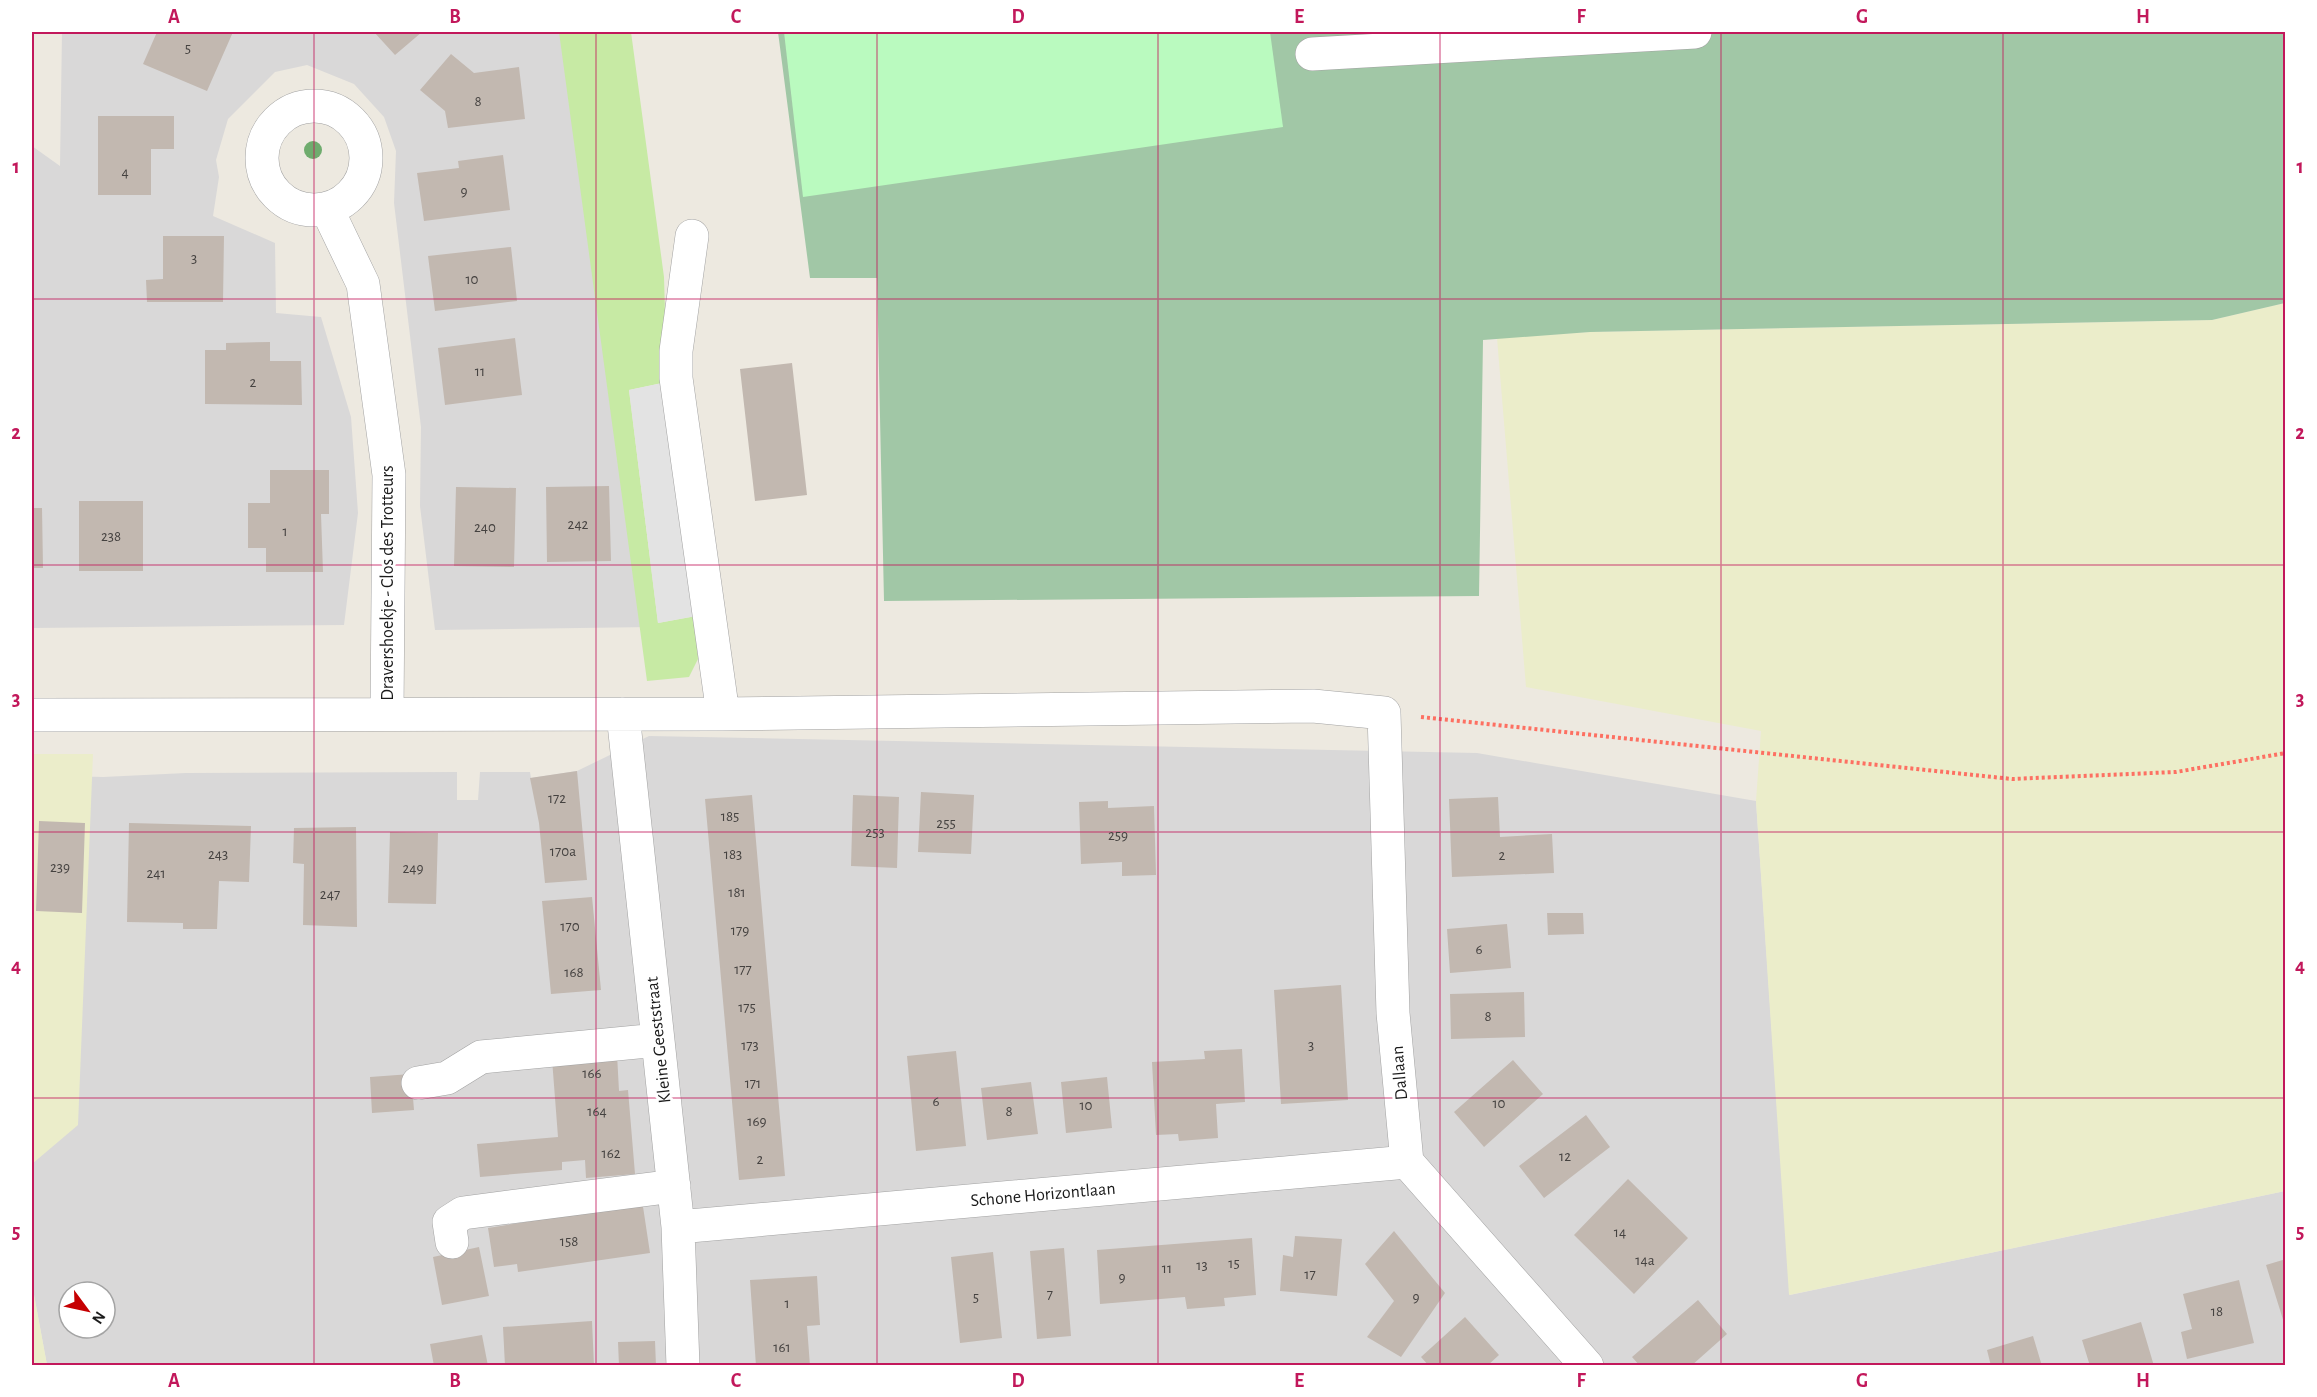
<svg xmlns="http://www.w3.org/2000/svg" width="2317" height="1397" font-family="'Alegreya Sans',sans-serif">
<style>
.residential{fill:#d9d8d8;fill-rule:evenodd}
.farmland{fill:#ebedca}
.grass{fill:#c7eaa4}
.cemetery{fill:#a1c7a6}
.park{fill:#bafabf}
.parking{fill:#e3e3e3}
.building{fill:#c2b8b0}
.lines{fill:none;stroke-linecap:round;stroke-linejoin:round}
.minor-casing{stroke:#a2a2a2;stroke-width:34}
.path{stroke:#fd7062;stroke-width:4;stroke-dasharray:3 3;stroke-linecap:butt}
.minor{stroke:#fff;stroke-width:33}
.tree{fill:#6fac6e}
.grid{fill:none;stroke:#c2185b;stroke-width:1.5;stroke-opacity:0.55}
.labels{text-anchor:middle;stroke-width:6;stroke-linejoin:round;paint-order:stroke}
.number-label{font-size:15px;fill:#454240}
.street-label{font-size:18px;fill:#1b1b1b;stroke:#fff}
.neatline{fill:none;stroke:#c2185b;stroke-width:2}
.grid-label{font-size:20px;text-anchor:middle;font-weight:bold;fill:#c2185b}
</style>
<rect width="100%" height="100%" fill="#ede9e0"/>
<path class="residential" d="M62 32H563L651 627 435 630 420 506 421 427 394 203 396 151 384 117 354 84 307 65 275 72 228 119 216 160 219 177 213 216 275 243 276 313 321 317 351 417 358 513 344 625 32 628V146L60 166Z
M649 736 1477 753 1756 801 1790 1295 2285 1191V1365H47L32 1284V775L103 777 186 773 457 772V800H478L480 772H530L531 778 577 771ZM69 1292H105V1328H69Z"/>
<path class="farmland" d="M2285 303V1191L1789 1295 1756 801 1761 731 1526 687 1497 338 1590 332 2212 320Z
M32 754H93L78 1125 32 1164Z
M32 1284 47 1365H32Z"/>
<path class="grass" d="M559 32H631L664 277 667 382 629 390 658 623 696 616 698 659 689 677 647 681Z"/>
<path class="cemetery" d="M778 32H2285V303L2212 320 1590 332 1483 340 1479 596 884 601 877 278H810Z"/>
<path class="park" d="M784 32H1270L1283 127 803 197Z"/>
<path class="parking" d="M667 382 696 616 658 623 629 390Z"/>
<path class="building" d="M157 32H233L207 91 143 64Z
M374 32H422L395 55Z
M451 54 474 73 519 67 525 119 448 128 445 111 420 90Z
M98 116H174V149H151V195H98Z
M503 155 510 210 424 221 417 173 459 168 458 161Z
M163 236H224L223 302H147L146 280 163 279Z
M511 247 517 301 435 311 428 256Z
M515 338 522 395 445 405 438 348Z
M270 342V361H301L302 405 205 404V350H226V343Z
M792 363 807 495 755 501 740 369Z
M270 470H329V514H321L323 572H266V548H248V503H270Z
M609 486 611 561 547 562 546 487Z
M456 487 516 488 514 567 454 566Z
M79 501H143V571H79Z
M32 508H42L43 568H32Z
M577 771 587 880 545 883 539 823 530 778Z
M921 792 974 795 971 854 918 852Z
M752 795 785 1176 739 1180 705 799Z
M853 795 899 797 897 868 851 866Z
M1498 797 1500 837 1552 834 1554 873 1452 877 1449 799Z
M1108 801V808L1154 806 1156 875 1122 876V862L1081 864 1079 802Z
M39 821 85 823 82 913 36 911Z
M129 823 251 826 249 882 219 881 217 929H183V923L127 922Z
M356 827 357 927 303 925 304 864 293 863 294 828Z
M390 832 438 833 436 904 388 903Z
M592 897 601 990 551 994 542 901Z
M1547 913H1583L1584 934 1548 935Z
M1507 924 1511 968 1450 973 1447 929Z
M1341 985 1348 1100 1281 1104 1274 990Z
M1524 992 1525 1037 1451 1039 1450 994Z
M1242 1049 1245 1102 1216 1104 1218 1138 1179 1141 1178 1134 1156 1135 1152 1062 1205 1059 1204 1051Z
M956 1051 966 1146 916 1151 907 1056Z
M617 1054 619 1091 628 1090 635 1174 586 1178 585 1160 562 1162V1170L480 1177 477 1144 558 1137 552 1059Z
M1513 1060 1543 1094 1484 1147 1454 1112Z
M411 1074 414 1110 372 1113 370 1077Z
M1107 1077 1112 1128 1066 1133 1061 1082Z
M1031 1082 1038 1134 987 1140 981 1088Z
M1586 1115 1610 1147 1544 1198 1519 1166Z
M1628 1179 1688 1238 1634 1294 1574 1235Z
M642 1200 650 1253 518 1272 517 1264 494 1267 488 1228 532 1221 531 1216Z
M1394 1231 1445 1293 1401 1357 1367 1337 1394 1301 1365 1264Z
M1295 1236 1342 1239 1337 1296 1280 1291 1283 1255 1293 1257Z
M1252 1238 1256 1295 1224 1298 1225 1306 1187 1309 1185 1297 1100 1304 1097 1250Z
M479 1247 489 1296 442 1305 433 1257Z
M1064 1248 1071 1336 1037 1339 1030 1251Z
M993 1252 1002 1338 960 1343 951 1257Z
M2286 1259V1326H2285L2266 1265Z
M817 1276 820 1325 807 1326 810 1366H756L750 1280Z
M2239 1280 2254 1343 2187 1359 2181 1332 2192 1329 2183 1294Z
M1698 1300 1727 1334 1691 1366H1640L1632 1357Z
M1465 1317 1499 1355 1487 1366H1429L1421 1357Z
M592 1321 594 1366H505L503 1327Z
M2141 1322 2154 1366H2090L2082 1340Z
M482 1335 488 1366H434L430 1344Z
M2033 1336 2042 1366H1991L1987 1350Z
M655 1341 656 1366H619L618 1342Z"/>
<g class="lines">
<defs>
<path id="minor" d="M1312 54 1695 32
M262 158a52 52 0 1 1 104 0a52 52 0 1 1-104 0Z
M327 209 363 284 389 475 387 714
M692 236 676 351V378L723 714
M623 714 678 1227 683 1366
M32 715 723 714 1313 706 1384 713 1393 1013 1407 1162 1587 1366
M418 1083 447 1078 481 1057 658 1040
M678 1227 1407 1162
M452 1242 449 1222 463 1213 674 1186"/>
</defs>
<use href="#minor" class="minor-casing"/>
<path class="path" d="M1421 717 2012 779 2176 772 2286 753"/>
<use href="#minor" class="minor"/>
</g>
<circle class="tree" cx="313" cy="150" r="9"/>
<path class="grid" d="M314 32V1366M596 32V1366M877 32V1366M1158 32V1366M1440 32V1366M1721 32V1366M2003 32V1366M32 299H2286M32 565H2286M32 832H2286M32 1098H2286"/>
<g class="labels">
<g class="number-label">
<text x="188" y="53">5</text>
<text x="478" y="106">8</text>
<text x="125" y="177">4</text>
<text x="464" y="196">9</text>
<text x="194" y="263">3</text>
<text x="472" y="284">10</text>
<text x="480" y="376">11</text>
<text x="253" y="387">2</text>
<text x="578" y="529">242</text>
<text x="485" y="532">240</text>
<text x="285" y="536">1</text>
<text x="111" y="541">238</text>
<text x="557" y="803">172</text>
<text x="730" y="821">185</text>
<text x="946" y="828">255</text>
<text x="875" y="837">253</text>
<text x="1118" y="840">259</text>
<text x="563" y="856">170a</text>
<text x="218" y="859">243</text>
<text x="733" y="859">183</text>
<text x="1502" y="860">2</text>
<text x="60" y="872">239</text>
<text x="413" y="873">249</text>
<text x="156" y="878">241</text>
<text x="737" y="897">181</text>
<text x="330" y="899">247</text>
<text x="570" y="931">170</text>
<text x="740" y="935">179</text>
<text x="1479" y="954">6</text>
<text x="743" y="974">177</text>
<text x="574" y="977">168</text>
<text x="747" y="1012">175</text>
<text x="1488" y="1021">8</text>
<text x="750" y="1050">173</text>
<text x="1311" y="1050">3</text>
<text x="592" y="1078">166</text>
<text x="753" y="1088">171</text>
<text x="936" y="1106">6</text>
<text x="1499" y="1108">10</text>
<text x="1086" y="1110">10</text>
<text x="597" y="1116">164</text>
<text x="1009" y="1116">8</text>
<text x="757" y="1126">169</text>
<text x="611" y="1158">162</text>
<text x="1565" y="1161">12</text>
<text x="760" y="1164">2</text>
<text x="1620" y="1237">14</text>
<text x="569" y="1246">158</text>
<text x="1645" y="1265">14a</text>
<text x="1234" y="1268">15</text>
<text x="1202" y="1270">13</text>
<text x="1167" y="1273">11</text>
<text x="1310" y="1279">17</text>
<text x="1122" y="1282">9</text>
<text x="1050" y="1299">7</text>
<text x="976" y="1302">5</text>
<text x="1416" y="1302">9</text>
<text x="787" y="1308">1</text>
<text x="2217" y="1316">18</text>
<text x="782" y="1352">161</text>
</g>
<g class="street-label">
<text transform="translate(387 583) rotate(-90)" y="6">Dravershoekje - Clos des Trotteurs</text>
<text transform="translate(658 1040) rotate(-96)" y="6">Kleine Geeststraat</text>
<text transform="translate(1399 1073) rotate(-95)" y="6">Dallaan</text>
<text transform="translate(1043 1194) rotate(-5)" y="6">Schone Horizontlaan</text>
</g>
</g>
<rect width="2317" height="1397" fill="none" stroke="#ffffff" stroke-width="66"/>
<g transform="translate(87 1310) rotate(123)"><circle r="28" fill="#ffffff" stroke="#a4a4a4" stroke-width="1.5"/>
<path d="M0-4.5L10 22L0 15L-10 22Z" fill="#c60002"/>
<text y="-9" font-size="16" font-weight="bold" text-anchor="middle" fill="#1b1b1b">N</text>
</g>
<rect x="33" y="33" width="2251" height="1331" class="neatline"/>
<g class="grid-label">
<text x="174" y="23">A</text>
<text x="455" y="23">B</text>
<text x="736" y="23">C</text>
<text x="1018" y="23">D</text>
<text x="1299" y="23">E</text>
<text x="1581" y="23">F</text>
<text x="1862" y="23">G</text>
<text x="2143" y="23">H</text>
<text x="16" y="173">1</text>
<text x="2300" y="173">1</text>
<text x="16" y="439">2</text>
<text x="2300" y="439">2</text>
<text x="16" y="705">3</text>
<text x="2300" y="705">3</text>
<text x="16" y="972">4</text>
<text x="2300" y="972">4</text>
<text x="16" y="1238">5</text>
<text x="2300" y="1238">5</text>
<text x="174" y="1387">A</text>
<text x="455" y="1387">B</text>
<text x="736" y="1387">C</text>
<text x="1018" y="1387">D</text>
<text x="1299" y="1387">E</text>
<text x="1581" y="1387">F</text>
<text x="1862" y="1387">G</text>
<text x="2143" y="1387">H</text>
</g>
</svg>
